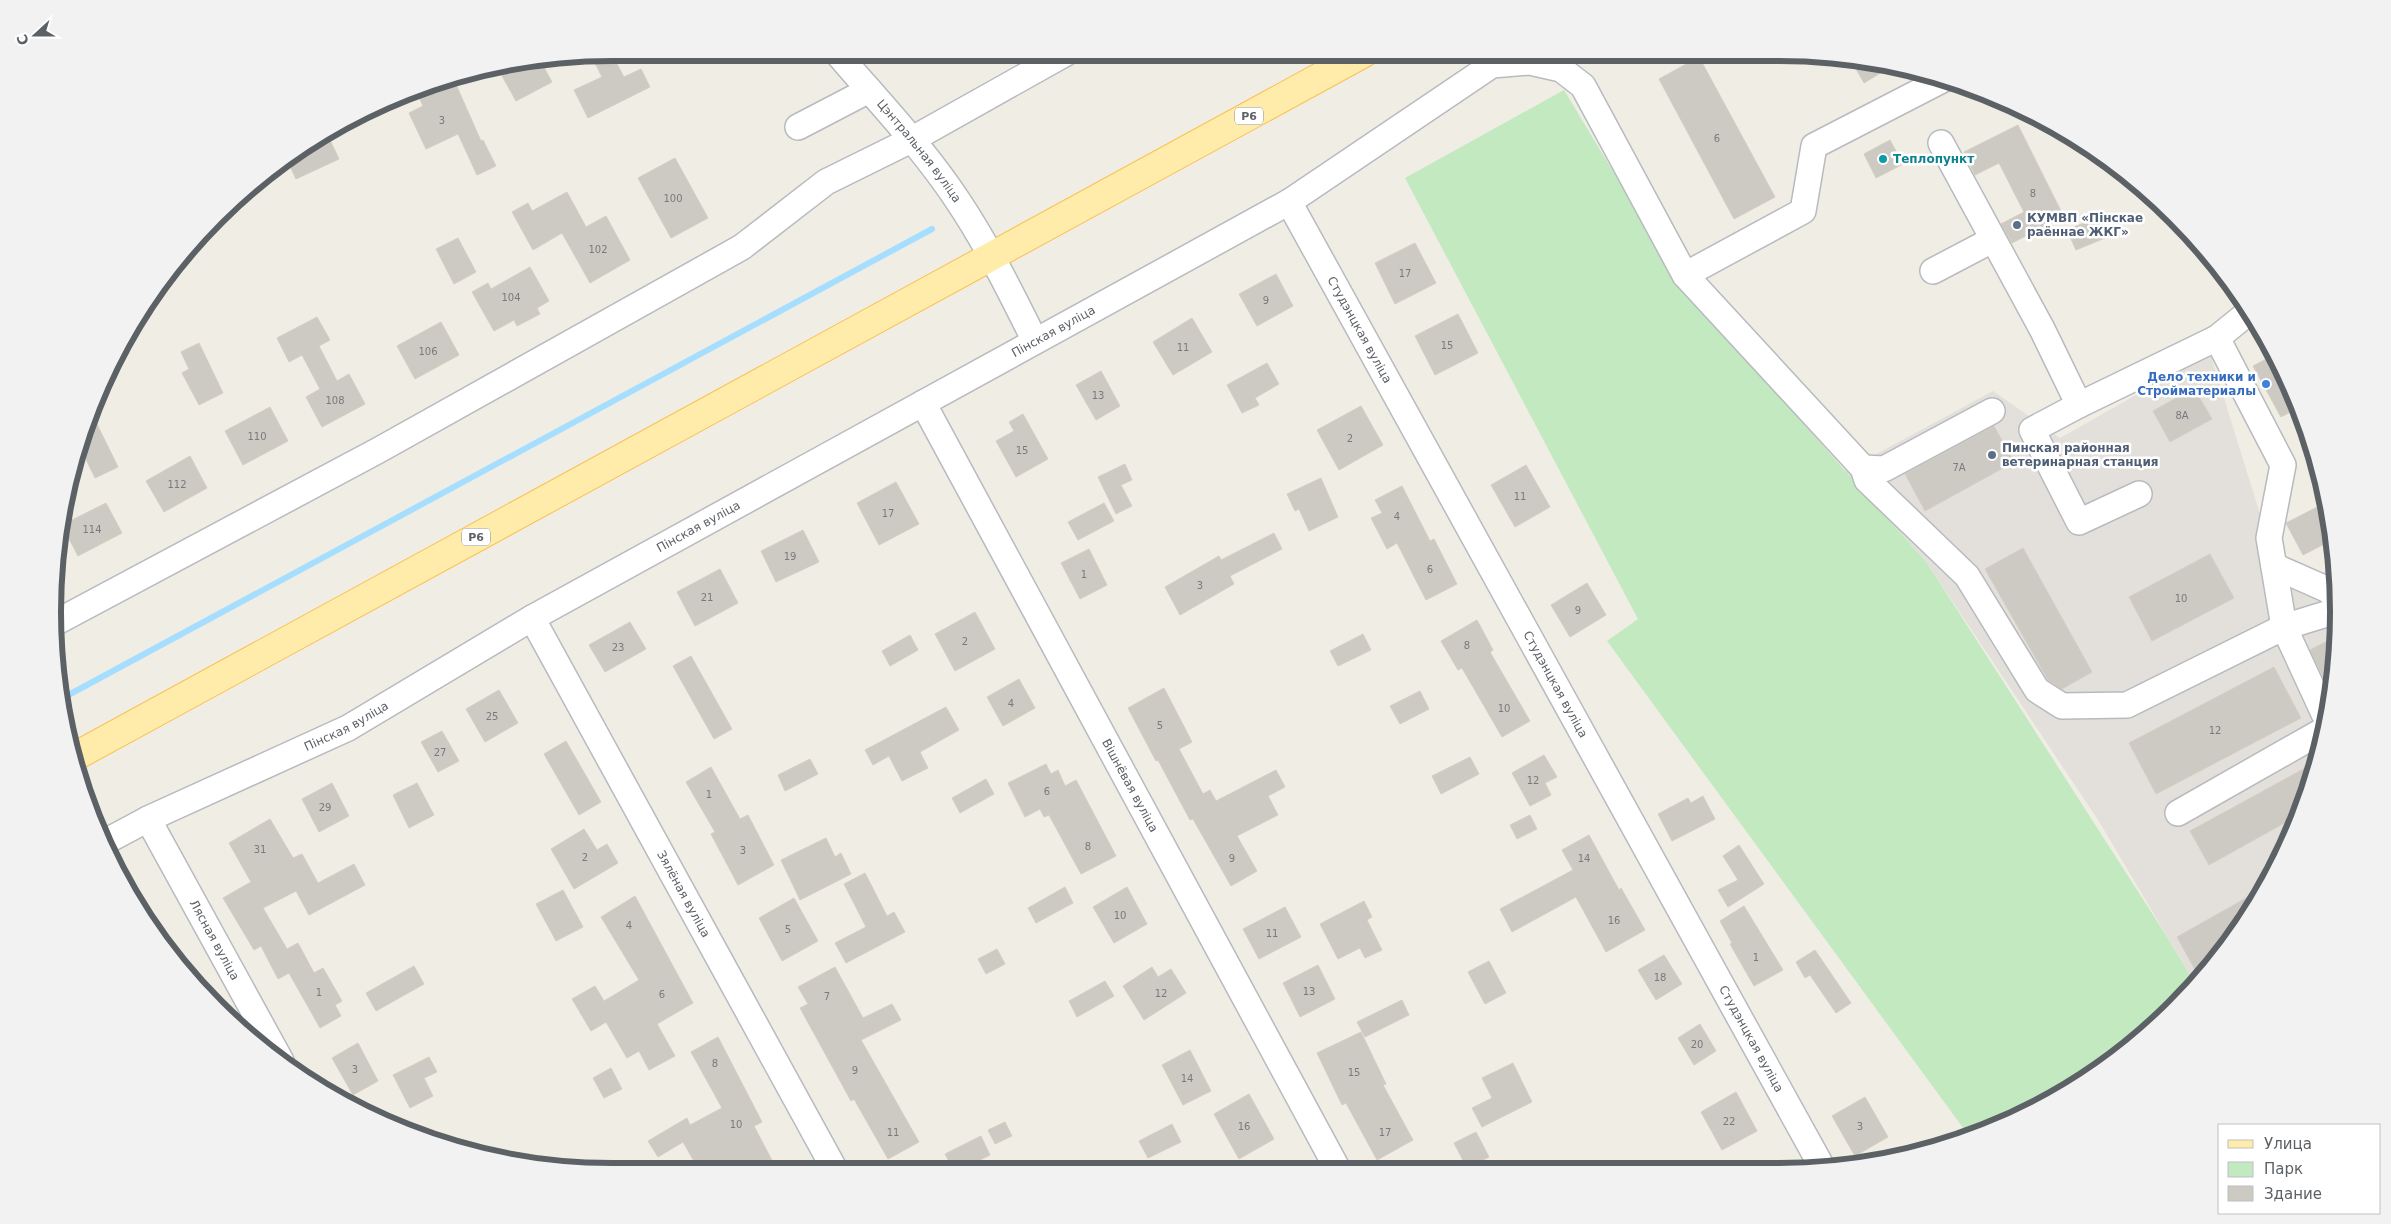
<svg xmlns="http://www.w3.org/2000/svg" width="2391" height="1224" font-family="'DejaVu Sans',sans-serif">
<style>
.industrial{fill:#e3e0dc}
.education{fill:#e2ded5}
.green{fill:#c2e9bf}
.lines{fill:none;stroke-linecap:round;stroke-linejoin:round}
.stream{stroke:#a5deff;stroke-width:6}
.building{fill:#cdc9c3;stroke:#d5cec2}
.minor-casing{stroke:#b7bbbf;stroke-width:28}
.major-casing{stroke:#fac153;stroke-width:30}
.minor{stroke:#fff;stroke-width:25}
.major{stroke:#ffecaa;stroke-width:28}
.culture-dot{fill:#0f9aa8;stroke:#fff;stroke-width:2}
.service-dot{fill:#5c6f8a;stroke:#fff;stroke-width:2}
.shop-dot{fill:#3f7fe0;stroke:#fff;stroke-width:2}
.labels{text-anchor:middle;stroke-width:5;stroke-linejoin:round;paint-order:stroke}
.number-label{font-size:10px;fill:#787b7d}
.shield{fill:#fff;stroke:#8d9094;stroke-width:1}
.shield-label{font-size:11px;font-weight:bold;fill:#5c6166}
.street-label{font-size:12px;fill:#5c6166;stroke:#fff}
.culture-label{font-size:12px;font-weight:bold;fill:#0d838f;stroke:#fff;text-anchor:start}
.service-label{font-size:12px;font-weight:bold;fill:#4e5e75;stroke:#fff;text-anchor:start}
.shop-label{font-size:12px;font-weight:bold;fill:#366cbe;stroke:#fff;text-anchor:end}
.rim{fill:none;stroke:#5c6166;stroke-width:6}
</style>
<rect width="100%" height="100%" fill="#f0ede4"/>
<path class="industrial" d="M2210 353 2259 511 2296 586 2335 566 2337 648 2320 757 2281 859 2223 953 2194 982 2100 823 1927 563 1845 471 1993 391 2060 438Z"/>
<path class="education" d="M2215 265 2241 301 2235 302Z"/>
<path class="green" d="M1564 90 1683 288 1927 563 2164 932 2194 982 2119 1056 1993 1129 1969 1136 1607 641 1638 619 1405 178Z"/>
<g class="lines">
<path class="stream" d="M61 699 932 229"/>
</g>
<path class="building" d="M603 53H611L624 77 641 69 650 87 588 118 574 90 602 77 591 55Z
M1699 57 1775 197 1734 219 1659 79Z
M540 60 552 82 516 101 496 65Z
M1851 60 1866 62 1892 66 1864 83Z
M454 80 481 141 483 140 496 166 477 175 458 134 426 149 409 113 423 106 419 97Z
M2018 125 2064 217 2012 243 2001 224 2024 212 1999 163 1975 175 1964 152Z
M326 132 339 159 296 179 286 158Z
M1890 140 1903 164 1876 178 1864 154Z
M675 158 708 218 671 238 638 178Z
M567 192 586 227 606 216 630 260 590 283 562 233 533 250 512 212 528 203 532 211Z
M2096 218 2105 238 2076 250 2067 230Z
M458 238 476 272 454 284 436 249Z
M1415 243 1436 283 1395 304 1375 263Z
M530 267 549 301 537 308 540 314 517 326 514 320 494 331 472 292 488 283 491 289Z
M1276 274 1293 306 1257 326 1239 294Z
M1458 314 1478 353 1435 375 1415 336Z
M317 317 330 340 319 346 337 381 349 374 365 404 322 427 306 397 320 389 302 355 289 362 277 338Z
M1192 318 1212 352 1173 375 1153 342Z
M441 322 459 355 415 379 397 346Z
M199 343 223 393 199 405 182 373 189 369 181 352Z
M2274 355 2298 408 2281 417 2253 366Z
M1267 363 1279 384 1255 398 1259 405 1242 413 1227 385Z
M1101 371 1120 406 1096 420 1076 385Z
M2194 388 2212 419 2170 442 2153 411Z
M1361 406 1383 445 1339 470 1317 430Z
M270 407 288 441 243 465 225 431Z
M91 412 118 467 95 478 80 447Z
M1023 414 1048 459 1016 477 996 441 1014 431 1009 422Z
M1994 426 2014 462 1925 511 1905 474Z
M190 456 207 488 164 512 146 481Z
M1125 464 1132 480 1121 485 1132 506 1116 514 1098 477Z
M1526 465 1550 507 1515 527 1491 485Z
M1321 478 1338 517 1309 531 1299 509 1295 511 1287 494Z
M896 482 919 524 879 545 857 503Z
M1402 486 1430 541 1434 539 1457 584 1426 600 1397 543 1387 549 1371 518 1382 513 1375 500Z
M106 503 122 533 78 556 62 525Z
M1104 503 1114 521 1078 540 1068 522Z
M2325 503 2334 539 2303 555 2286 523Z
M803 530 819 562 776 582 761 551Z
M1274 533 1282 549 1230 576 1234 584 1180 615 1165 587 1219 556 1221 560Z
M2023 548 2092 672 2062 689 2048 680 1985 569Z
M1089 549 1107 585 1080 599 1061 563Z
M2210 554 2234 598 2152 641 2129 597Z
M720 569 738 603 695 626 677 592Z
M1587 583 1606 615 1570 637 1551 605Z
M975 612 995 649 955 671 935 634Z
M1477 620 1493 650 1490 652 1530 721 1502 737 1462 668 1458 670 1441 641Z
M630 622 646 649 605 672 589 645Z
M1363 634 1371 650 1338 666 1330 651Z
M910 635 918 650 890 666 882 651Z
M2337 636V648L2330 691 2310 650Z
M691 656 732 729 714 739 673 666Z
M2274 667 2301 718 2156 794 2129 743Z
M1019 679 1035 708 1003 726 987 697Z
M1164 688 1192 742 1179 749 1203 794 1210 790 1216 801 1276 770 1285 787 1268 796 1278 815 1237 836 1257 871 1231 886 1193 819 1190 820 1158 760 1156 761 1128 708Z
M499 690 518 723 485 742 466 709Z
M1420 691 1429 709 1400 724 1390 706Z
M946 707 959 730 920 752 928 768 902 781 889 756 873 765 865 750Z
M442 731 459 761 438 772 421 742Z
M566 741 601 802 579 815 544 754Z
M1544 755 1557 777 1545 783 1551 795 1530 806 1512 773Z
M1470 757 1479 774 1441 794 1432 776Z
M810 759 818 774 785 791 778 775Z
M2318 761 2297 816 2209 865 2190 831Z
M1046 764 1051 774 1058 770 1065 786 1076 780 1116 856 1081 874 1049 815 1044 817 1040 809 1025 817 1008 783Z
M711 767 740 819 748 815 774 865 738 885 711 834 715 832 686 782Z
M986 779 994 794 960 813 952 798Z
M332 783 349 816 319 832 302 799Z
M417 783 434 815 409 828 393 795Z
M1703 796 1715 819 1672 841 1658 814 1688 798 1691 803Z
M1530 815 1537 829 1517 839 1510 825Z
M270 819 293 858 302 854 318 883 354 864 365 885 309 915 296 891 263 908 287 949 298 943 314 973 323 968 342 1001 335 1005 341 1016 320 1028 289 973 278 979 261 946 254 950 223 898 251 882 229 843Z
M584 829 597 850 607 844 618 863 574 889 551 849Z
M1589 835 1619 890 1621 888 1645 930 1606 952 1576 897 1512 932 1500 909 1573 870 1562 850Z
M826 838 835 857 841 853 851 874 800 900 781 860Z
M1739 845 1764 884 1728 907 1718 890 1738 880 1723 856Z
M865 873 887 916 894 912 905 932 846 963 835 943 866 927 844 884Z
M1065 887 1073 903 1036 923 1028 908Z
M1127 887 1147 924 1114 943 1093 907Z
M2262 889 2223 953 2199 977 2177 937Z
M563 890 583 927 556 941 536 904Z
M635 896 693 1003 657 1024 675 1056 649 1070 639 1051 627 1058 606 1022 591 1031 572 999 595 986 604 1001 639 980 601 917Z
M794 898 818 941 782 961 759 918Z
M1364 901 1372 917 1367 920 1382 950 1365 958 1360 948 1338 959 1320 924Z
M1744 906 1783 970 1754 986 1730 944 1732 943 1720 921Z
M1285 907 1301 937 1259 959 1243 929Z
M997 949 1005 964 986 974 978 959Z
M1815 950 1851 1003 1836 1013 1810 975 1805 978 1796 962Z
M1664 955 1682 984 1656 1000 1638 970Z
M1489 961 1506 993 1485 1004 1468 972Z
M1318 965 1335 999 1300 1017 1283 983Z
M414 966 424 984 376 1011 366 993Z
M835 967 863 1018 892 1004 901 1020 861 1040 919 1142 888 1159 854 1099 851 1101 800 1008 808 1004 798 987Z
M1152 967 1158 977 1171 969 1186 993 1144 1020 1123 986Z
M1105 981 1114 996 1077 1017 1069 1001Z
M1402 1000 1409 1015 1365 1037 1357 1022Z
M1700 1024 1716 1051 1694 1065 1678 1038Z
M1361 1032 1386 1084 1383 1085 1413 1140 1377 1160 1346 1103 1342 1105 1317 1053Z
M718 1037 762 1122 754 1126 777 1170H699L683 1142 658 1157 648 1141 687 1118 690 1125 722 1108 691 1052Z
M358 1043 378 1081 353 1095 332 1058Z
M1190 1050 1211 1091 1183 1105 1162 1065Z
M429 1057 437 1072 424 1078 433 1096 410 1108 393 1075Z
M1513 1063 1532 1102 1482 1127 1472 1108 1492 1098 1482 1078Z
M611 1068 622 1089 604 1098 593 1078Z
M1736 1092 1757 1131 1722 1150 1701 1112Z
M1249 1094 1274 1139 1239 1159 1214 1114Z
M1865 1097 1888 1137 1855 1156 1832 1116Z
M1005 1122 1012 1136 995 1144 988 1130Z
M1172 1124 1181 1142 1148 1158 1139 1141Z
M1476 1132 1489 1157 1467 1168 1454 1143Z
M981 1136 990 1155 962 1169H953L945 1154Z"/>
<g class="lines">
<defs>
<g id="minor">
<path id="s1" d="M837 53C878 101 923 148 958 201 988 246 1011 293 1035 341"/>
<path d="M798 127 869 90"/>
<path d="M1941 143 2042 329 2079 405"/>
<path id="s2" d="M1289 202 1822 1167"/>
<path d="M1933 271 1992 240"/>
<path d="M1685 275 1803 211 1814 146 1944 79"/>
<path d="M2217 338 2283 465 2269 538 2284 627 2326 718"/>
<path id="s3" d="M923 403 1337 1168"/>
<path d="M1863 468 1884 469 1992 411"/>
<path d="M2139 494 2079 522 2032 430 2079 405 2217 338 2249 312"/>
<path d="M2274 566 2326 589 2336 596"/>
<path id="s4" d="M532 618 835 1170"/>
<path d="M53 624 379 450 742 247 826 182 911 140 1066 53"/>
<path d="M2178 813 2324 730"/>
<path id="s5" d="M148 819 281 1061"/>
<path id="s6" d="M103 843 148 819 348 728 532 618 1289 202 1492 65 1530 62 1561 69 1583 86 1685 275 1863 468 1867 480 1967 576 2037 690 2062 706 2127 705 2284 627 2336 611"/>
</g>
<path id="major" d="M74 757 1364 53"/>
</defs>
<use href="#minor" class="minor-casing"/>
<use href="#major" class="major-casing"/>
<use href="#minor" class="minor"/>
<use href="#major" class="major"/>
</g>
<circle class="culture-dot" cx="1883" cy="159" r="5"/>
<g class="service-dot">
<circle cx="2017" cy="225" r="5"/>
<circle cx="1992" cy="455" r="5"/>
</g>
<circle class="shop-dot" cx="2266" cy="384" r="5"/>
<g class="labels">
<g class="number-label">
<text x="442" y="124">3</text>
<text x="1717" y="142">6</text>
<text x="2033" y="197">8</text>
<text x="673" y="202">100</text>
<text x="598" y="253">102</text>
<text x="1405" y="277">17</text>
<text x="511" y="301">104</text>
<text x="1266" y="304">9</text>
<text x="1447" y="349">15</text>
<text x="1183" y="351">11</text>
<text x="428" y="355">106</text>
<text x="1098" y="399">13</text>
<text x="335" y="404">108</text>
<text x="2182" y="419">8А</text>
<text x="257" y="440">110</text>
<text x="1350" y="442">2</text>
<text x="1022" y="454">15</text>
<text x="1959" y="471">7А</text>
<text x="177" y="488">112</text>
<text x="1520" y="500">11</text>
<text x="888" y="517">17</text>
<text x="1397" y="520">4</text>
<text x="92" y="533">114</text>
<text x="790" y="560">19</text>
<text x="1430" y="573">6</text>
<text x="1084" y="578">1</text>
<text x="1200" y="589">3</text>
<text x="707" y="601">21</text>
<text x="2181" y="602">10</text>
<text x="1578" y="614">9</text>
<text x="965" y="645">2</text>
<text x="1467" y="649">8</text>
<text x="618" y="651">23</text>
<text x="1011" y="707">4</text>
<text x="1504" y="712">10</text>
<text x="492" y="720">25</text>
<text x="1160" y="729">5</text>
<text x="2215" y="734">12</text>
<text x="440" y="756">27</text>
<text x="1533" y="784">12</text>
<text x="1047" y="795">6</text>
<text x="709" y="798">1</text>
<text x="325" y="811">29</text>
<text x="1088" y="850">8</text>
<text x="260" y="853">31</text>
<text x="743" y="854">3</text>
<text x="585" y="861">2</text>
<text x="1232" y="862">9</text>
<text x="1584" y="862">14</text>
<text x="1120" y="919">10</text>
<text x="1614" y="924">16</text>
<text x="629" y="929">4</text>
<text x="788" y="933">5</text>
<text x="1272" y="937">11</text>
<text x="1756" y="961">1</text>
<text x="1660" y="981">18</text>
<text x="1309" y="995">13</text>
<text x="319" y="996">1</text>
<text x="1161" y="997">12</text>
<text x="662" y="998">6</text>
<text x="827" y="1000">7</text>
<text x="1697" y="1048">20</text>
<text x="715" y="1067">8</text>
<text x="355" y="1073">3</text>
<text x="855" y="1074">9</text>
<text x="1354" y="1076">15</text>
<text x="1187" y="1082">14</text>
<text x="1729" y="1125">22</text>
<text x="736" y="1128">10</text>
<text x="1244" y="1130">16</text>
<text x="1860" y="1130">3</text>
<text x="893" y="1136">11</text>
<text x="1385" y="1136">17</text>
</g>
<g class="shield">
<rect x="1235" y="107.5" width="28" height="17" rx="4"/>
<rect x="462" y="528.5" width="28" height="17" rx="4"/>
</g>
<g class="shield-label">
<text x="1249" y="120">Р6</text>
<text x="476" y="541">Р6</text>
</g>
<g class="street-label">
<text dy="4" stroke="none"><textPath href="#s1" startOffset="128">Цэнтральная вуліца</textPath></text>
<text dy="4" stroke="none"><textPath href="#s2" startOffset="146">Студэнцкая вуліца</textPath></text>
<text dy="4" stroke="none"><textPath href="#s6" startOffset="1080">Пінская вуліца</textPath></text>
<text dy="4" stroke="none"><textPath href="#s6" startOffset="675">Пінская вуліца</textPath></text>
<text dy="4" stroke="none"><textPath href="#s2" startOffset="551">Студэнцкая вуліца</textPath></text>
<text dy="4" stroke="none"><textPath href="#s6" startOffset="270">Пінская вуліца</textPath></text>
<text dy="4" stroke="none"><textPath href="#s3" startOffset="435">Вішнёвая вуліца</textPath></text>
<text dy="4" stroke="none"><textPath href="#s4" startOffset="315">Зялёная вуліца</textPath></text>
<text dy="4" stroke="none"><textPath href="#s5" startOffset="138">Лясная вуліца</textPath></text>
<text dy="4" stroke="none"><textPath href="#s2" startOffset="956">Студэнцкая вуліца</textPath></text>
</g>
<g class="culture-label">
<text x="1893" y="163">Теплопункт</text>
</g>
<g class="service-label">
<text x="2027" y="222">КУМВП «Пінскае<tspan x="2027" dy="14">раённае ЖКГ»</tspan></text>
<text x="2002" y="452">Пинская районная<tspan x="2002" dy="14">ветеринарная станция</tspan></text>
</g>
<g class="shop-label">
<text x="2256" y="381">Дело техники и<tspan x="2256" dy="14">Стройматериалы</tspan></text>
</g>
</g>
<path d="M0 0H2391V1224H0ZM612 61H1779A551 551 0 0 1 2330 612V612A551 551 0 0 1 1779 1163H612A551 551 0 0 1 61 612V612A551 551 0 0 1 612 61Z" fill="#f2f2f3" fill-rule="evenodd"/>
<path class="rim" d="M612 61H1779A551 551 0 0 1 2330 612V612A551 551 0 0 1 1779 1163H612A551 551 0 0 1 61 612V612A551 551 0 0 1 612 61Z"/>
<rect x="2218" y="1124" width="162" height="90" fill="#ffffff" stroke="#bec0c2"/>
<rect x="2228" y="1140" width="25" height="8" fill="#ffecaa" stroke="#bec0c2"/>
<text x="2264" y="1149" font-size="15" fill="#5c6166">Улица</text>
<rect x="2228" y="1162" width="25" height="15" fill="#c2e9bf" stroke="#bec0c2"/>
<text x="2264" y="1174" font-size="15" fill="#5c6166">Парк</text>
<rect x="2228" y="1186" width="25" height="15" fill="#cdc9c3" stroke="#bec0c2"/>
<text x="2264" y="1199" font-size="15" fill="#5c6166">Здание</text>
<g transform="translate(35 35) rotate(249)" stroke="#ffffff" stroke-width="4" paint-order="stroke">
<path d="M0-4L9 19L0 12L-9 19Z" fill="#5c6166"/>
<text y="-8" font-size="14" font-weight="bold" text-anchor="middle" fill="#5c6166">С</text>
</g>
</svg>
